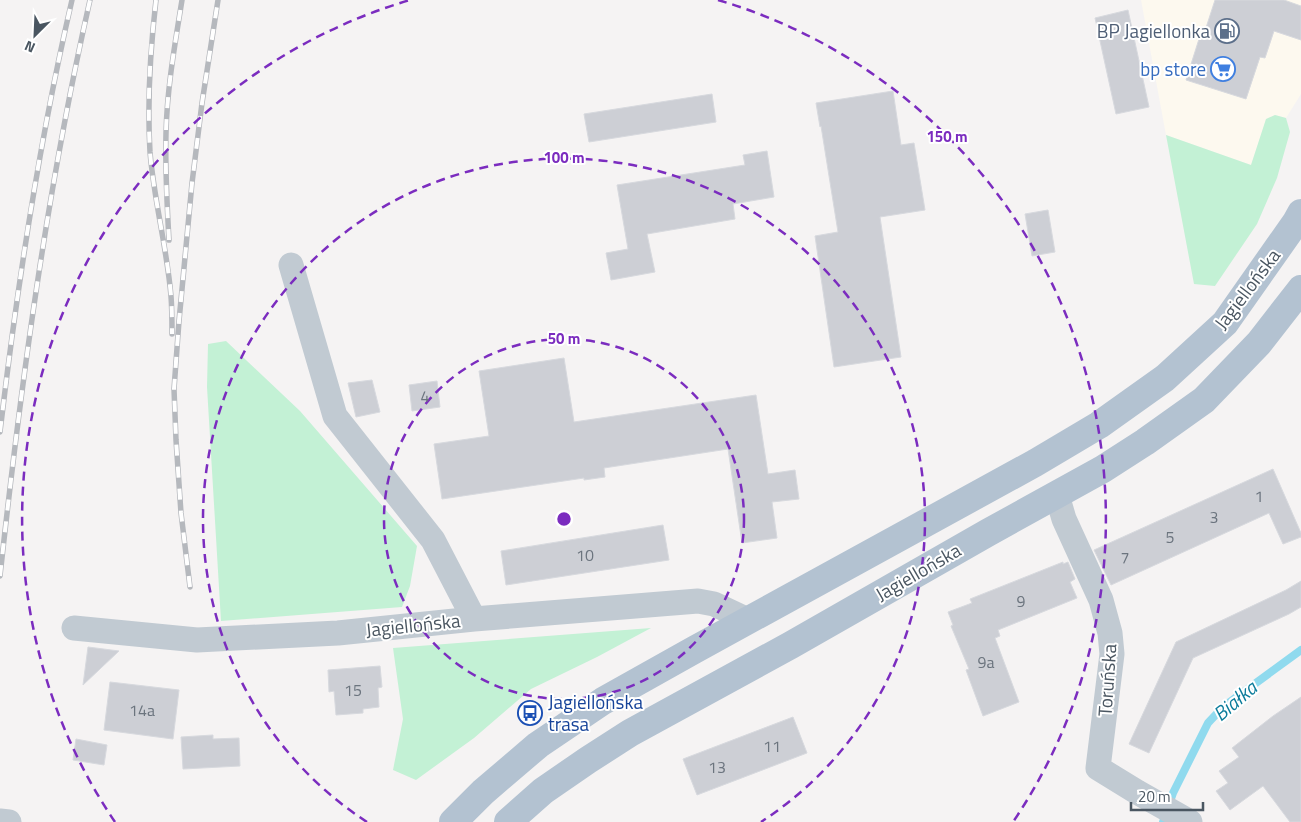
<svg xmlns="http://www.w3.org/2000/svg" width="1301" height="822" font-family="'Titillium Web',sans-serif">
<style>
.commercial{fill:#fdf9ef}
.green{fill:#c3f1d5}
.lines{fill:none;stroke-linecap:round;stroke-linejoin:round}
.stream{stroke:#90daee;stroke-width:8}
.building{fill:#cdcfd5;stroke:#d7d9de}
.minor{stroke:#c1cad2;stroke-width:25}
.major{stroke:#b3c2d1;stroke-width:28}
.rail-casing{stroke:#b5b8bd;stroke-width:5.5}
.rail{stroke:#fff;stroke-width:4;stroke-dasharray:11;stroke-linecap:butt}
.ring{fill:none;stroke:#7b2cbf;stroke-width:2.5;stroke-dasharray:9 6}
.labels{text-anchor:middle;stroke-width:4;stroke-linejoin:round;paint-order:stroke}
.number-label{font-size:16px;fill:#6b747e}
.service-label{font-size:19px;fill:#4e5e75;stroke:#fff;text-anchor:end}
.shop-label{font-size:19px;fill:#366cbe;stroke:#fff;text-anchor:end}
.street-label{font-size:19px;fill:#4a5661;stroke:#fff}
.transit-label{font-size:19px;fill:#164399;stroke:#fff;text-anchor:start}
.water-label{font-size:20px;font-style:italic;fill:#0c7c9b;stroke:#fff}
.centre{fill:#7b2cbf;stroke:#fff;stroke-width:2.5}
.ring-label{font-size:15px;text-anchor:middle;font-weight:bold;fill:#7b2cbf;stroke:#fff;stroke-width:4;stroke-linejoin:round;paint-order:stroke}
</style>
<rect width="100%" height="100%" fill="#f5f3f3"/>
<path class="commercial" d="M1141 0H1301V94L1286 118 1275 115 1266 120 1251 165 1166 135Z"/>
<path class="green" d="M1275 115 1286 118 1290 132 1277 178 1257 224 1215 286 1194 284 1166 135 1251 165 1266 119Z
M226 341 300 411 417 546 410 586 402 607 221 621 207 387 208 344Z
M651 628 597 657 531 689 474 738 416 780 393 770 403 719 393 648Z"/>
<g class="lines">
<path class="stream" d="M1163 822 1173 793 1208 723 1223 707 1301 650"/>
</g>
<path class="building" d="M1215 0H1284L1301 6V40L1274 31 1265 58 1260 57 1246 99 1186 80 1199 39 1203 37Z
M1128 10 1149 107 1116 114 1095 18Z
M893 91 901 145 914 143 925 210 880 217 901 357 834 367 815 236 838 232 821 126 820 127 816 103Z
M712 94 716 122 589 142 584 114Z
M767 151 774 197 733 204 735 219 647 234 655 272 611 280 606 253 628 249 617 185 745 165 743 155Z
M1048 210 1055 252 1032 256 1025 214Z
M564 358 574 422 756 395 768 474 795 470 799 499 772 502 777 538 742 543 728 449 604 468 605 477 584 480V478L442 499 434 444 489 436 479 371Z
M372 380 380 412 356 417 348 383Z
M437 381 440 407 412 411 409 385Z
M1273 469 1301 533V537L1283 544 1269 513 1111 585 1094 550Z
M663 525 669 560 506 585 501 551Z
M1063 562V564L1068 562 1075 579 1070 582 1077 598 998 630 1000 636 995 638 1019 702 983 716 966 670 969 669 951 626 953 625 948 612 972 603 970 599Z
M1301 581V607L1289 614 1193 658 1149 753 1129 744 1176 642 1286 590Z
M88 647 119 651 83 685Z
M380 666 382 687 378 688 379 707 363 709V713L336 715 334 691 329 692 328 670Z
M110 682 179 690 173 739 104 730Z
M1301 697V822H1290L1263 786 1230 810 1216 791 1228 783 1219 771 1239 757 1232 748 1273 716Z
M793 717 807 753 697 795 683 759Z
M213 735V739L239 738 240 766 183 769 181 737Z
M76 739 107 745 104 765 73 760Z"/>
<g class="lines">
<path class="minor" d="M291 265 335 416 433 540 474 619
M1057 495 1064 519 1101 600 1110 633 1112 654 1098 768 1137 792 1190 822
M74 628 197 640 338 633 474 619 698 601 714 604 748 620
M0 821 9 822"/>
<path class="major" d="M453 822 483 792 538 745 603 701 694 650 1035 463 1099 425 1165 378 1225 323 1296 222 1301 213
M508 822 543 791 588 760 630 733 791 645 989 532 1103 469 1145 442 1204 400 1259 343 1301 289"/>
<defs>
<path id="rail" d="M156 0C150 52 147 101 150 152 154 201 167 248 171 296 172 309 172 322 172 334
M169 240C167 205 165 169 166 133 167 88 175 44 182 0
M0 432C17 287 39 142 72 0
M0 576C21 383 47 190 90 0
M190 587 181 513 176 440 174 389 179 321 192 183 202 103 218 0"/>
</defs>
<use href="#rail" class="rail-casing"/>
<use href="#rail" class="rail"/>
</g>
<g class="ring">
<circle cx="564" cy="519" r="180"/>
<path d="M367 822A361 361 0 1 1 761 822"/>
<path d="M115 822A541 541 0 0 1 410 0M718 0A541 541 0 0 1 1013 822"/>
</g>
<defs>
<symbol id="fuel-ring" viewBox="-11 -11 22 22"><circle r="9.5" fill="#fff" stroke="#5c6f8a" stroke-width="1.5"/><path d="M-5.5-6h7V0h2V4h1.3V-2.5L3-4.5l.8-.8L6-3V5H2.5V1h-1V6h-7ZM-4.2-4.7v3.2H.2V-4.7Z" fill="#5c6f8a"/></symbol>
<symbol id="supermarket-ring" viewBox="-11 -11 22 22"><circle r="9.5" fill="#fff" stroke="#3f7fe0" stroke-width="1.5"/><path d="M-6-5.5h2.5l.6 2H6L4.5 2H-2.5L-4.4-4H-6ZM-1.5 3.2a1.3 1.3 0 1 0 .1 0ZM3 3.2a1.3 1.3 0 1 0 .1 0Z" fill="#3f7fe0"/></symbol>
<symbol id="bus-ring" viewBox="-11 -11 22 22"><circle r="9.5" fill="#fff" stroke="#1a4fb4" stroke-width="1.5"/><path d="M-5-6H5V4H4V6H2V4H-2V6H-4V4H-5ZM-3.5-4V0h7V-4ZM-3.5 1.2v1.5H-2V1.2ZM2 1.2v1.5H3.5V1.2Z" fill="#1a4fb4"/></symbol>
</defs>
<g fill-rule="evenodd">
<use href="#fuel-ring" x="1213" y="17" width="28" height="28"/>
<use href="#supermarket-ring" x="1209" y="55" width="28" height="28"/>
<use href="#bus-ring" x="516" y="699" width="28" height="28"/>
</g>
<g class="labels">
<g class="number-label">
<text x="425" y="402">4</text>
<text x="1259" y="502">1</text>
<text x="1214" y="523">3</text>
<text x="1170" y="543">5</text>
<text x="585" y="561">10</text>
<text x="1125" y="563">7</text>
<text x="1021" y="607">9</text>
<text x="986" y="668">9a</text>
<text x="353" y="696">15</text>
<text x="142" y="716">14a</text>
<text x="772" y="752">11</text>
<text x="717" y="773">13</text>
</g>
<g class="service-label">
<text x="1210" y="38">BP Jagiellonka</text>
</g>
<g class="shop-label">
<text x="1206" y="76">bp store</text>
</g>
<g class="street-label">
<text transform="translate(1247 289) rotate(-53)" y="7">Jagiellońska</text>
<text transform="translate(918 572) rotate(-30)" y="7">Jagiellońska</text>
<text transform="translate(413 625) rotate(-6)" y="7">Jagiellońska</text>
<text transform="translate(1107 680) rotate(-86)" y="7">Toruńska</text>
</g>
<g class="transit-label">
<text x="548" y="709">Jagiellońska<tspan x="548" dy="22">trasa</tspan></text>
</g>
<g class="water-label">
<text transform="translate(1235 701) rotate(-40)" y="7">Białka</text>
</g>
</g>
<circle cx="564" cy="519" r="8" class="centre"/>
<g class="ring-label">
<text x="947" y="142">150 m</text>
<text x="564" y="163">100 m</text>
<text x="564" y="344">50 m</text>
</g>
<g transform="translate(35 35) rotate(204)" stroke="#ffffff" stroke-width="4" paint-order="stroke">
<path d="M0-4L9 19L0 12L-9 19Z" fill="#4a5661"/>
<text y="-8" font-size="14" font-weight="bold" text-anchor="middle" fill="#4a5661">N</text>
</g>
<path d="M1131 802v8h72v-8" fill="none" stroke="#4a5661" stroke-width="2.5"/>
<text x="1138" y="802" font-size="15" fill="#4a5661" stroke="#ffffff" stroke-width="4" paint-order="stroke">20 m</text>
</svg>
